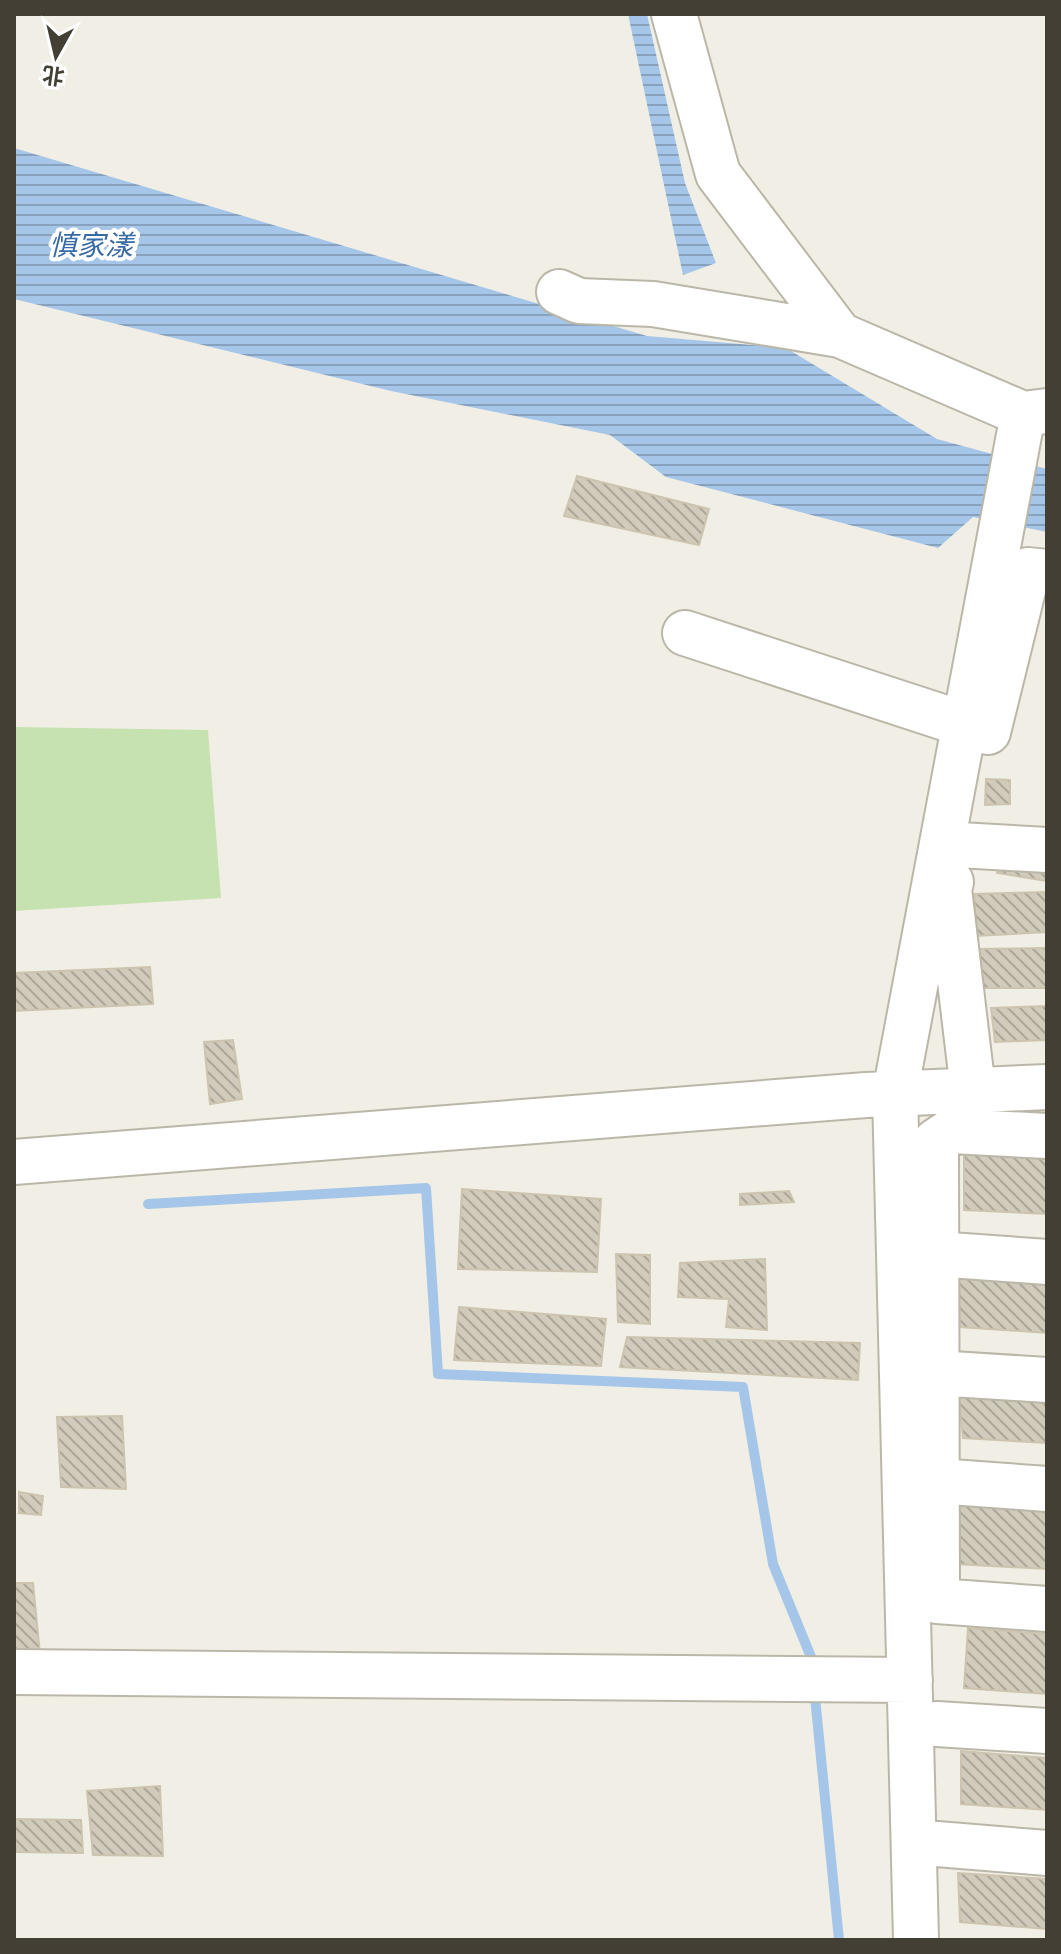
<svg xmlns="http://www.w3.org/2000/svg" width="1061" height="1954" font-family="'Exo 2','Noto Sans SC',sans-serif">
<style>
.park{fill:#c6e2b1}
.water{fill:url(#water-rules)}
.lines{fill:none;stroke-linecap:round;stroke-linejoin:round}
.stream{stroke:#a5c6e9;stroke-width:10}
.building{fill:url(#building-back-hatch);stroke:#ccc4af;stroke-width:2}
.minor-casing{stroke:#bbb7a8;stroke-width:48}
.minor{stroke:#fff;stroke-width:44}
.labels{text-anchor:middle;stroke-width:8;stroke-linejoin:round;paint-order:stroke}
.water-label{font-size:28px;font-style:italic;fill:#386ba5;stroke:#fff}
</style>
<defs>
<pattern id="water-rules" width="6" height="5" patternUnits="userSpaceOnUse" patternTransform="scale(2)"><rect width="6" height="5" fill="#a5c6e9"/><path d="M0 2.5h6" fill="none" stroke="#88a2be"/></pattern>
<pattern id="building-back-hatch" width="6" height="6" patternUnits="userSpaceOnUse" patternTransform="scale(2)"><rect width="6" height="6" fill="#d1cbbb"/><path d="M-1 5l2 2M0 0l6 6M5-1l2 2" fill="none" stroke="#aba699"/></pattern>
</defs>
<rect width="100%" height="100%" fill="#f1efe5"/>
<path class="park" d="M14 727 208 730 221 898 14 911Z"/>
<path class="water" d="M628 14H647L685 183 716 263 683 275Z
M14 148 647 336 786 348 937 439 1047 469V532L973 517 938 548 666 477 610 435 391 391 14 299Z"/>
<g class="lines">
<path class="stream" d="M148 1204 426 1188 438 1374 743 1387 773 1564 811 1657 812 1667
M814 1687 839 1940"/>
</g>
<path class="building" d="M577 476 709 509 699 545 564 516Z
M986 779 1010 780V804L985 805Z
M998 853 1047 859V881L997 873Z
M1047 892V932L976 936 974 894Z
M1047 948V988H974L971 949Z
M150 967 153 1004 14 1011V973Z
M1047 1006V1040L995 1042 991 1008Z
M233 1040 242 1099 210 1104 204 1042Z
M964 1150 1047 1155V1214L964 1210Z
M462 1189 601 1199 597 1272 458 1269Z
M789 1191 794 1202 740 1205V1194Z
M616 1254 650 1255V1324L618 1322Z
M765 1259 767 1330 726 1327 729 1299 678 1297 680 1263Z
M958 1273 1047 1280V1333L960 1327Z
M459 1307 606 1319 601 1366 454 1360Z
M627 1337 860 1343 858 1380 620 1367Z
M958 1390 1047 1396V1443L963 1438Z
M122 1416 126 1489 61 1487 57 1417Z
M19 1492 43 1496 41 1515 19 1513Z
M957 1505 1047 1511V1569L956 1564Z
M14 1583H33L40 1654 14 1653Z
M968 1628 1047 1634V1694L964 1688Z
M961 1751 1047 1758V1810L961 1804Z
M160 1786 163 1856 93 1855 87 1791Z
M14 1819 81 1820 83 1853 16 1852Z
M958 1873 1047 1879V1929L960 1922Z"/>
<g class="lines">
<defs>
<path id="minor" d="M674 14 718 174 840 335
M559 292 579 301 653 304 840 335 1023 414 1047 411
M685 633 988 732 1028 570 1047 572
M942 844 1047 850
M951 882 949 889 973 1090
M14 1162 866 1095 1047 1087
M936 1254 1047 1262
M936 1373 1047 1380
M937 1481 1047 1489
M937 1592 936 1141 951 1131 1047 1136
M937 1601 1047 1609
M14 1672 910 1680
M937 1724 1047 1731
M937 1844 1047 1853
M916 1940 895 1093 1023 414"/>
</defs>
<use href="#minor" class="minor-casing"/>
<use href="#minor" class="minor"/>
</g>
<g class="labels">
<g class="water-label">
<text x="91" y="255">慎家漾</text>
</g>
</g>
<rect width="1061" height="1954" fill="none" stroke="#433f35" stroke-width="32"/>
<g transform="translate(56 56) rotate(188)" stroke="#ffffff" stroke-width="6" paint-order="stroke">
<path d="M0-6L14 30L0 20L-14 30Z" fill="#433f35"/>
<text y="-12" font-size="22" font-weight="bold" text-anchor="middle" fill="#433f35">北</text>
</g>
</svg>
